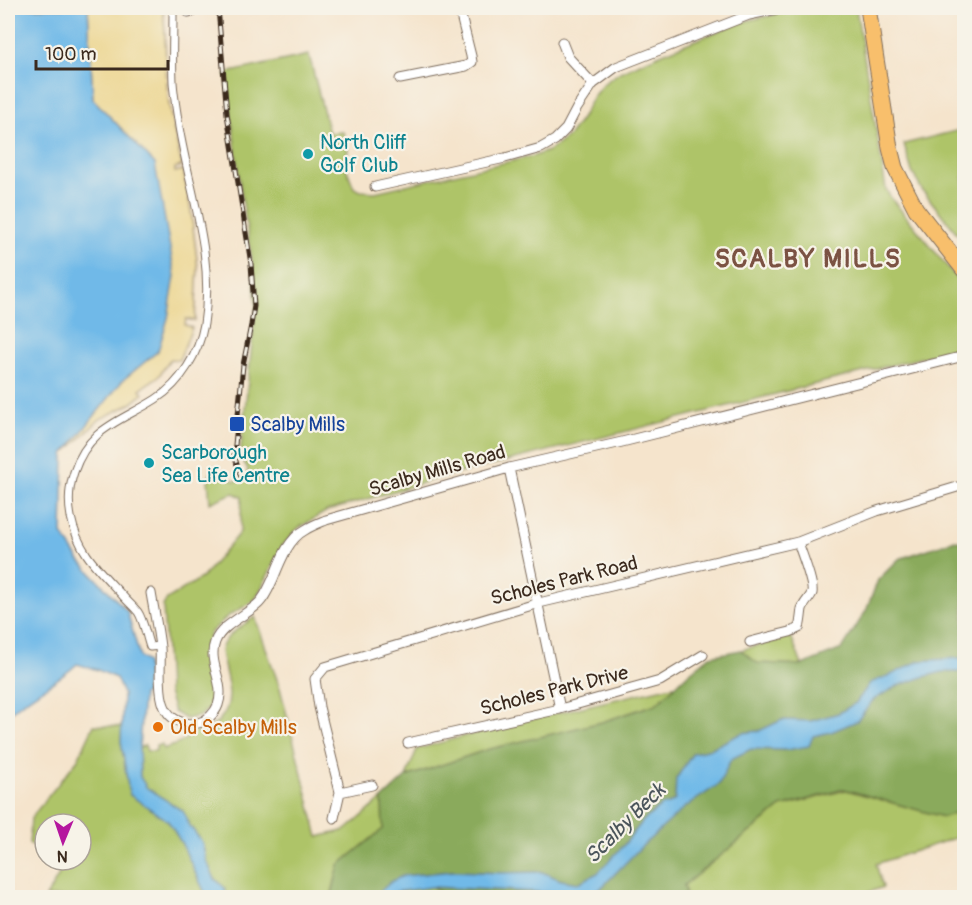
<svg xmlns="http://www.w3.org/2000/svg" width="972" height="905" font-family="Pangolin,sans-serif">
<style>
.green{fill:#aec468;stroke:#747743;stroke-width:1.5}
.forest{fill:#8aaa5c;stroke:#626a3d;stroke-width:1.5}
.sand{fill:#eeda9e;stroke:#94825e;stroke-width:1.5}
.water{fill:#6fb9e8;stroke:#557283;stroke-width:1.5}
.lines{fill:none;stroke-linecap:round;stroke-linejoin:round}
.pedestrian-casing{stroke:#7c6b5b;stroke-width:9}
.minor-casing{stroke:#7c6b5b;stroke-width:11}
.primary-casing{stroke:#7c6b5b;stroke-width:17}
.pedestrian{stroke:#fff;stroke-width:7}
.minor{stroke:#fff;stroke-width:9}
.primary{stroke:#f8bf6c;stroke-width:15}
.rail-casing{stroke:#3b2a1e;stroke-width:5}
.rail{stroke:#f7f3e8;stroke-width:3;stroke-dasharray:9;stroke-linecap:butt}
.culture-dot{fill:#0f9aa8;stroke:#f7f3e8;stroke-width:2}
.transit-dot{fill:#1a4fb4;stroke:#f7f3e8;stroke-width:2}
.food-dot{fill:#e8710a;stroke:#f7f3e8;stroke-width:2}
.labels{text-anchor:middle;stroke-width:4.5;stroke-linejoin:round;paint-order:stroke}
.culture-label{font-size:20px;fill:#0d838f;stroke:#f7f3e8;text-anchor:start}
.transit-label{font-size:20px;fill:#164399;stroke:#f7f3e8;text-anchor:start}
.street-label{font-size:20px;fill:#3b2a1e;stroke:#f7f3e8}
.food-label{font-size:20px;fill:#c56008;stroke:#f7f3e8;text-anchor:start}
.water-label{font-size:21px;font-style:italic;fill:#4b555b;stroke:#f7f3e8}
.district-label{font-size:26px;font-weight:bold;letter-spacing:1.5px;fill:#7b5243;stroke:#f7f3e8}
</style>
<rect width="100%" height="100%" fill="#f7f3e8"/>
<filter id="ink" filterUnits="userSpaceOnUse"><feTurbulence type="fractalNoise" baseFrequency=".0167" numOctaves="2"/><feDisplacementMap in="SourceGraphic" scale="12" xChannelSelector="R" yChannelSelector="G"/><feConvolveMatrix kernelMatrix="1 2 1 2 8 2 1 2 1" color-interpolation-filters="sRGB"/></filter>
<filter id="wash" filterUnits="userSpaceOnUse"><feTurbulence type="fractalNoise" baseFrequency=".008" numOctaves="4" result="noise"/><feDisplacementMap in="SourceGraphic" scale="24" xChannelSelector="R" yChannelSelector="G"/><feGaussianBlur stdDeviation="1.35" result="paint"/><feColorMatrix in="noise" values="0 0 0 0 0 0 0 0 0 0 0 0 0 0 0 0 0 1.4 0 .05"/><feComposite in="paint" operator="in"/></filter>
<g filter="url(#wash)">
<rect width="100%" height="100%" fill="#f5e4cc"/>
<path class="green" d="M804 8H856L886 189 891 198 964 287V347L439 478 327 511 298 528 283 545 263 585 254 601 228 616 210 633 206 651 214 695 208 709 200 716 186 719 174 712 168 692 167 668 163 606 167 599 203 577 240 532 242 497 233 493 210 503 208 479 215 466 234 481 245 479 248 469 242 459 241 447 256 305 252 260 242 198 226 73 309 55 329 133 343 132 348 150 345 165 354 188 361 191 375 192 534 156 548 151 568 137 581 119 592 98 603 84 620 72 658 55 741 22Z
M964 129V242L922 190 912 172 904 144Z
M255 617 280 688 318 837 346 830 382 799 383 829 339 865 331 897H226L225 888 215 879 206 860 202 842 190 826 183 811 146 788 140 777 139 748 145 745 147 751H156V746L162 744 163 749C174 745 186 743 191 732 212 733 230 715 229 693 228 679 223 664 221 651 223 636 243 625 255 617Z
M791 636 802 665 757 663 741 650Z
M677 685 656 704 602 722 486 750 406 777 417 749 505 725Z
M94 725 122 727 121 741 128 786 130 795 168 821 181 842 207 897H46L59 875V860H81V824H45V849L29 844 31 818 78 759Z
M846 790 943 817 964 810V835L876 864 883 887 856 897H686L684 885 781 807Z
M432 887 449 897 390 898 395 892Z"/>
<path class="forest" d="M955 540 964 542V659L960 658 919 661 893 674 870 683 856 703 839 713 811 721 782 720 759 731 742 733 708 750 693 753 676 779 675 799 669 804 661 806 643 821 624 845 598 873 578 883 561 880 542 872 501 873 453 871 403 876 374 897 331 898 339 865 383 829 382 799 406 777 486 750 602 722 656 704 689 673 710 656 741 650 757 663 802 665 842 649 866 611 878 580 899 559Z
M942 672H964V810L943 817 844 789 781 807 684 885 686 897 449 898 432 887 580 894 600 889 640 848 684 808 719 784 731 759 751 749 786 750 813 736 831 732 857 721 873 700 897 686 923 677Z"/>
<path class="sand" d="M88 8H163C166 33 165 57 167 83 168 111 176 138 182 166L175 168V172L183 170 191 211 198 268 195 321 186 319 185 325 192 328 179 360 170 359 159 376 140 389 143 394 132 403 100 419 64 454 123 380 158 351 155 164 93 99Z"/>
<path class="water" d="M8 8H88L93 99 155 164 175 276 168 318 158 351 123 380 64 454 62 534 80 561 127 611 140 657 147 662 146 693 143 695 139 748 140 777 147 788 183 811 190 826 202 842 206 860 215 879 225 888 226 897H207L181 842 168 821 130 795 128 786 121 741 123 694 116 678 98 670 77 664C56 684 28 694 8 715Z
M960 658 964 659V672H942L923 677 897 686 873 700 857 721 831 732 813 736 809 746 786 750 751 749 731 759 719 784 684 808 640 848 600 889 580 894 432 887 395 892 390 897H374L392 881 403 876 453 871 501 873 542 872 561 880 578 883 598 873 624 845 643 821 661 806 669 804 675 800 676 779 693 753 708 750 742 733 759 731 782 720 811 721 839 713 856 703 870 683 893 674 919 661Z"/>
</g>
<g filter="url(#ink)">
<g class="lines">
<defs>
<path id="pedestrian" d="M188 13 193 12 192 8
M160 646 150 647C146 636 144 621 138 612 133 606 127 601 122 595 99 570 78 552 71 517 68 502 69 487 74 472 89 427 120 422 156 399 181 383 199 353 204 324 215 257 190 193 179 127 177 112 174 97 173 82 172 59 173 36 173 13L172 8"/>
<path id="minor" d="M562 42 568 57 593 84
M400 79 466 66 472 62 471 56 459 8
M375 187 505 158 541 148 555 140 566 129 577 108 593 84 616 67 749 15 782 8
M509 468 560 709
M151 593C154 611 158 629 160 647 162 672 152 717 185 723 189 724 194 724 198 723 207 721 215 713 218 705 226 683 207 663 215 642 221 625 247 615 259 603 266 596 269 587 273 579 280 562 288 539 305 530 311 526 319 523 326 520L509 468 622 442 964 356
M750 642 790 632 799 628C801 621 801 615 802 609 804 603 810 598 812 593 814 584 801 552 798 542
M408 743 560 709 660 681 703 655
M340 792 372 785
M334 818 340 792 319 707 315 679 325 667 539 603 798 542 877 511 964 485"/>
<path id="primary" d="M868 8 890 148 895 168 916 209 964 270"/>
</defs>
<use href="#pedestrian" class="pedestrian-casing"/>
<use href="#minor" class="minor-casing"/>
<use href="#primary" class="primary-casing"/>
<use href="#pedestrian" class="pedestrian"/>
<use href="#minor" class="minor"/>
<use href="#primary" class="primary"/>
<defs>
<path id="rail" d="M218 8 227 114 251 264 254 306 251 325 243 365 234 455 241 477"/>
</defs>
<use href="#rail" class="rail-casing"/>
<use href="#rail" class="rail"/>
</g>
</g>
<g class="culture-dot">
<circle cx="308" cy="154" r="6"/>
<circle cx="149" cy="463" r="6"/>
</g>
<rect class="transit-dot" x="229" y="416" width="16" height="16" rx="3"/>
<circle class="food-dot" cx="158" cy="727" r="6"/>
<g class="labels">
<g class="culture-label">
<text x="320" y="149">North Cliff<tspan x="320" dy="23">Golf Club</tspan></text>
<text x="161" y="459">Scarborough<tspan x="161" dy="23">Sea Life Centre</tspan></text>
</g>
<g class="transit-label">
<text x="250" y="431">Scalby Mills</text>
</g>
<g class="street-label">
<text transform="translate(437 470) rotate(-16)" y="7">Scalby Mills Road</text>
<text transform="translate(564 580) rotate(-14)" y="7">Scholes Park Road</text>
<text transform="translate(554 690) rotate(-14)" y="7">Scholes Park Drive</text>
</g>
<g class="food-label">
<text x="170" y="734">Old Scalby Mills</text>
</g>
<g class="water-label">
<text transform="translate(625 823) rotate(-45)" y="7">Scalby Beck</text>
</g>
<g class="district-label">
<text x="808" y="267">SCALBY MILLS</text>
</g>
</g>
<rect width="972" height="905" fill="none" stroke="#f7f3e8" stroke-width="30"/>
<g transform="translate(63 842) rotate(182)"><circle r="28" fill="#f7f3e8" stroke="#aca397" stroke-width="1.5"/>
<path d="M0-4.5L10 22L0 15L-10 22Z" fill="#b5179e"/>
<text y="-9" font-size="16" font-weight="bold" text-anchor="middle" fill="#3b2a1e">N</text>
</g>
<path d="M36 60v9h132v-9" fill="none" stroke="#3b2a1e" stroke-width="3"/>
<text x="45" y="60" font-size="18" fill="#3b2a1e" stroke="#f7f3e8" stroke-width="4.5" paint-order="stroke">100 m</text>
</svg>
